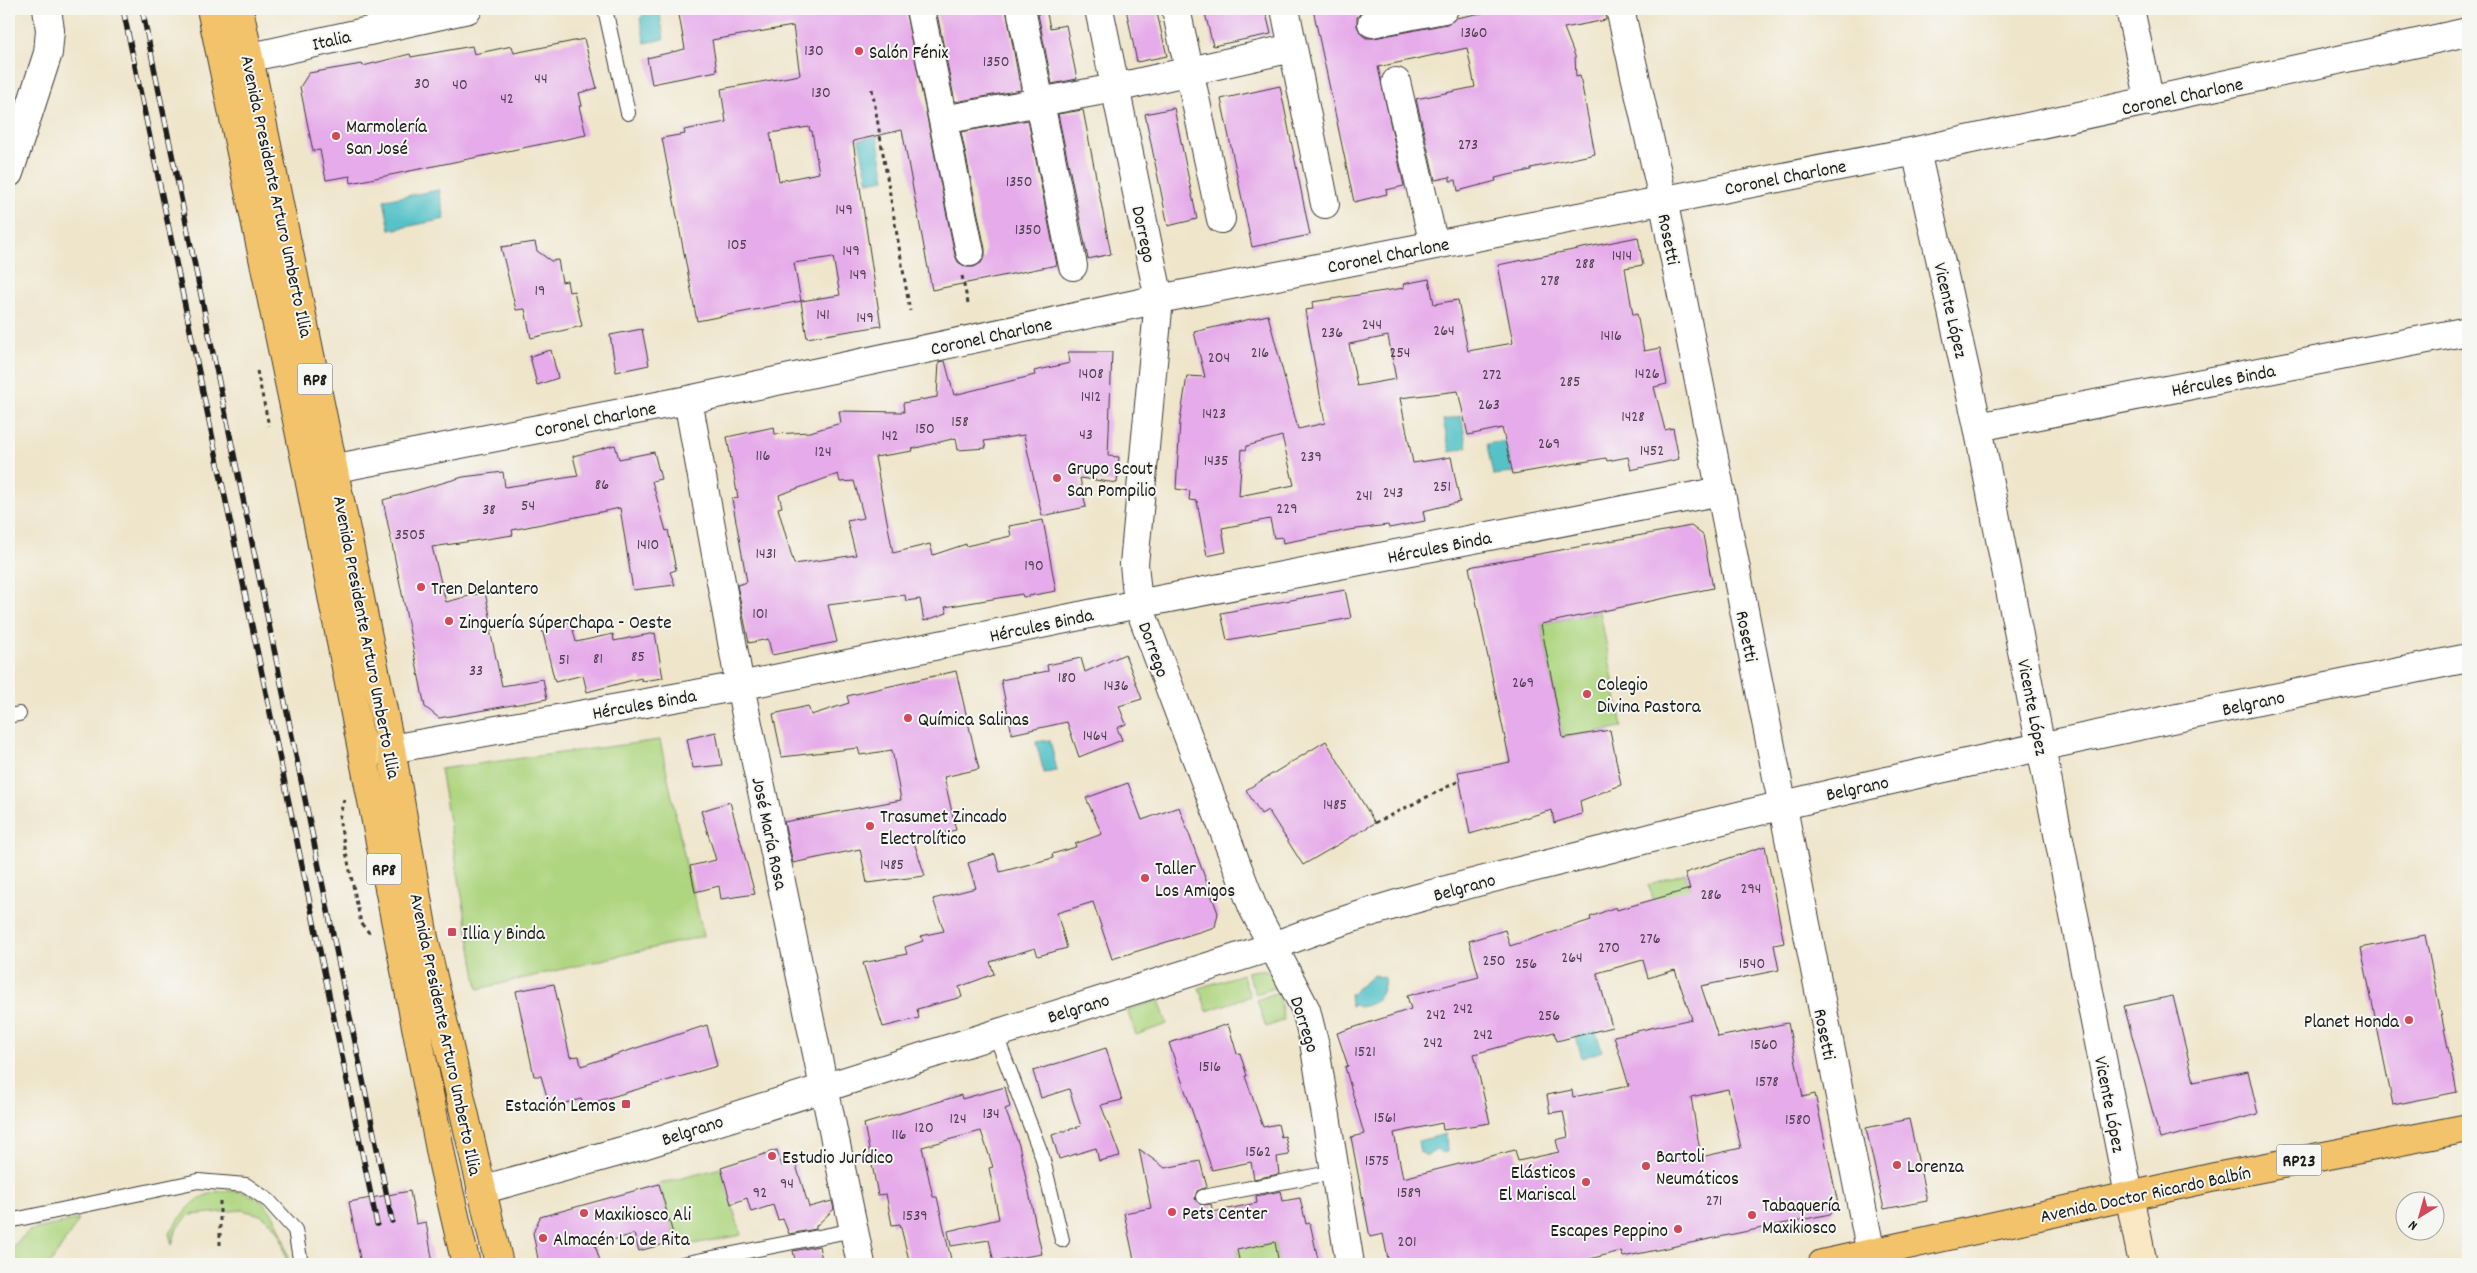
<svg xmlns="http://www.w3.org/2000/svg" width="2477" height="1273" font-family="Dekko,sans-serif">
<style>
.green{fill:#aed57f;stroke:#65784e}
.water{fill:#54c2c8;stroke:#386f72}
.building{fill:#e6abea;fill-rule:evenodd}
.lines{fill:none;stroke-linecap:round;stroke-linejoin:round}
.lane-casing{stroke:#3c3a36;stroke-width:16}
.street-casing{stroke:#3c3a36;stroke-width:30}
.secondary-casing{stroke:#3c3a36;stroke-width:30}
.primary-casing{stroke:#3c3a36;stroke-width:30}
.path{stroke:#3c3a36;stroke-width:3;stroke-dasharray:4 4;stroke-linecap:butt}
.lane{stroke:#fff;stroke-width:14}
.street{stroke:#fff;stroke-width:28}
.secondary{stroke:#fae7c3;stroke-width:28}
.primary{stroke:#f2c36a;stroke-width:28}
.rail-casing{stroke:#1c1c1c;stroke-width:5.5}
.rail{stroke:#f6f6f2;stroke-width:4;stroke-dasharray:11;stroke-linecap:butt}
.poi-dot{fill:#d1495b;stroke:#f6f6f2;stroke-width:2}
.labels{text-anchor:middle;stroke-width:4;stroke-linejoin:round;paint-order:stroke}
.number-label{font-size:16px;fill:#4e4050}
.shield{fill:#f6f6f2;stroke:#5d5d5c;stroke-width:1}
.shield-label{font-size:18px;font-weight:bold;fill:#1c1c1c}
.street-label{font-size:19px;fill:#1c1c1c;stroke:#f6f6f2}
.poi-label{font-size:19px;fill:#1c1c1c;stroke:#f6f6f2;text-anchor:start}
</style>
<rect width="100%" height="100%" fill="#f6f6f2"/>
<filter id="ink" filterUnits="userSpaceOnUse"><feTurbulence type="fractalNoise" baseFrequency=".02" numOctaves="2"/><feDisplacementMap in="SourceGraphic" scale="10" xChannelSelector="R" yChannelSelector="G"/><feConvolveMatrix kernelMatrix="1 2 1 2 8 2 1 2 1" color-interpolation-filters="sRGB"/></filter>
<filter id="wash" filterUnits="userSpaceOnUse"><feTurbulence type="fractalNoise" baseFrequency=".0096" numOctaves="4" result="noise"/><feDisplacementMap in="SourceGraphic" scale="20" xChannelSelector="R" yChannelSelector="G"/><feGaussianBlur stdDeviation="1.12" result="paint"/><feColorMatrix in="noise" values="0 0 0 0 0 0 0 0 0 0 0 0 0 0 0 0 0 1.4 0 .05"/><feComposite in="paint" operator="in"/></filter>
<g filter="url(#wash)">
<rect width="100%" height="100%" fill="#efe5cb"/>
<path class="green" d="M1600 612 1622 727 1563 738 1541 624Z
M660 740 687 869 704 936 478 989 440 769Z
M1685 873 1711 958 1654 900 1648 885Z
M1258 970C1269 970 1275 976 1277 987L1256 994 1247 972Z
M1242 974 1250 996 1207 1011 1199 988Z
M1278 992 1284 1020 1266 1027 1257 1000Z
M1159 1000 1167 1024 1136 1035 1127 1010Z
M721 1168 741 1235 677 1247 659 1184Z
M221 1191C270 1187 282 1225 289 1264H287L281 1236 274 1225 261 1215 242 1210 190 1215 177 1228 172 1245 169 1233C185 1212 194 1195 221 1191Z
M74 1220H79L50 1264H9V1250L29 1231Z
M1275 1242 1279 1264H1240L1237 1249Z"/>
<path class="water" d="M659 9 664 39 645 43 640 19 646 11Z
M877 136 885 179 868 182 859 140Z
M439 190 445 219 390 230 384 200Z
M1461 416 1467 447 1450 452 1443 420Z
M1506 441 1513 473 1493 475 1487 444Z
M1050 740 1057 771 1044 773 1036 742Z
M1374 975 1384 978C1386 991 1377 1004 1364 1006 1358 1007 1356 1004 1351 1006L1350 994Z
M1591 1016 1602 1051 1582 1058 1572 1022Z
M1446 1134 1447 1152 1440 1153 1436 1150 1427 1156 1420 1152 1418 1141Z"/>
<g id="blocks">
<path class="building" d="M678 9H905L955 255 958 262 966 267H974L981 263 985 256V249L961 132 1028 120 1057 265 932 290 902 130 853 141 881 326 807 338 801 301 697 321 662 138 685 134 684 130 726 122 721 89 800 75 793 26 712 40 717 71 652 84 647 58 685 49ZM809 127 810 131H812L819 173 779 181 770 133ZM833 257 840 295 801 301 794 263Z
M936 9H1006L1021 90 955 102Z
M1037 9H1046L1050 28 1066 25 1077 79 1052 84Z
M1126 9H1156L1167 56 1137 62Z
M1204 9H1265L1271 34 1213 46Z
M1313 9H1365L1357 17V26L1361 34 1366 38H1374L1447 24 1456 18 1502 9H1605L1606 20 1564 28 1575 56 1576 77 1580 76 1595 154 1531 168V170L1495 178 1496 181 1458 191 1456 180 1450 181V177L1435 180 1416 99 1475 87 1467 48 1378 67 1404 186 1386 190 1387 194 1354 202Z
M584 39 597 88 579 93 582 106H579L586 135 351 183 350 176 326 180 320 150 313 151 300 87 309 73 362 64 363 66 410 54 411 57 472 46 474 54 512 46 514 53Z
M1280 86 1310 235 1252 247 1221 99Z
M1174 108 1197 219 1168 226 1145 114Z
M1083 110 1111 254 1088 259 1058 114Z
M1638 237 1643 265 1625 268 1633 315 1637 314 1644 351 1660 348 1667 384 1654 387 1665 430 1673 428 1679 459 1631 470 1628 457 1607 461 1606 458 1513 474 1502 428 1468 435 1458 391 1400 398 1413 463 1451 457 1460 502 1423 511 1425 521 1389 528 1388 525 1349 530 1283 543 1282 537 1274 538 1270 519 1222 528 1226 552 1207 556 1197 501 1189 500 1190 491 1176 489 1180 421 1187 376 1205 377 1194 332 1268 315 1298 429 1325 423 1305 310 1313 309 1312 302 1404 288 1403 284 1429 279 1434 304 1458 300 1468 351 1513 343 1498 265ZM1388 336 1396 379 1357 386 1349 344ZM1282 436 1294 485 1239 496 1242 449 1246 450 1247 446Z
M535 242 537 251 551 261 558 260 562 282 567 281 569 292 574 291 582 326 531 338 525 309 516 310 501 247Z
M642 329 649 365 616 372 610 335Z
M551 350 558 378 537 385 530 356Z
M1068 352H1112L1108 456 1119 457 1117 483 1080 478 1086 507 1042 516 1024 435 984 441 986 448 958 450 956 438 912 449 913 451 875 457 893 553 930 544 933 555 966 544V546L1011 536 1009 526 1043 520 1056 591 1023 597 1022 594 945 607 947 613 924 621 920 599 906 601 905 595 828 605 837 642 772 655 768 639 749 643 737 585 747 582 732 499 738 498 727 437 774 427 775 434 810 432 841 423 839 411 904 412 903 403 937 397 939 362 945 361 954 395 1035 375 1034 371 1070 363ZM838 474 840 482 854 481 864 518 847 521 856 555 794 564 778 508 782 507 779 495Z
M615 445 619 459 654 452 661 479 652 481 666 531 668 530 676 570 670 572 675 585 633 590 620 508 512 530 513 535 432 547 446 602 485 592 493 630H490L502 686 543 679 547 699 439 718 425 707 383 500 463 477 503 472 505 487 578 476 573 456Z
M1691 526 1703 535 1713 588 1541 624 1563 738 1610 730 1621 785 1580 801 1582 814 1554 823 1552 810 1470 834 1458 772 1510 762 1469 567Z
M1345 590 1351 618 1227 640 1221 613Z
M571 621 576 642 613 634 614 641 655 633 663 678 642 681 641 678 587 692 583 675 555 682 542 629Z
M1125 654 1142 699 1119 706 1126 724 1117 728 1122 740 1079 757 1067 722 1012 734 1001 680 1048 671 1047 665 1081 658 1085 672Z
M956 671 979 769 944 777 956 830 913 839 925 876 867 883 860 849 793 863 784 822 901 800 892 750 860 755 858 748 782 757 773 714 808 706 811 715 849 703 847 696Z
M716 732 722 765 693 768 687 739Z
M1326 741 1375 823 1303 865 1268 810 1261 814 1246 790Z
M1128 783 1142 820 1179 807 1218 913 1215 927 1112 959 1093 902 1057 913 1067 948 1038 956 1035 948 990 962 994 974 959 987 962 997 917 1009 919 1018 883 1027 863 963 907 954 905 947 923 941 921 936 944 931 933 899 976 888 968 863 995 854 1000 872 1053 858 1052 854 1076 847 1075 844 1102 834 1086 798Z
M730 802 755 894 721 899 719 886 695 892 690 866 716 860 701 811Z
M1765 846 1784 943 1774 945 1779 970 1701 986 1718 1037 1788 1023 1803 1097 1815 1094 1838 1204 1830 1214 1623 1257 1621 1251 1570 1264H1389L1383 1234 1370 1237 1351 1137 1364 1134 1345 1067 1348 1066 1337 1033 1411 1009 1407 996 1479 977 1469 941 1505 930 1510 946 1591 920 1590 917 1616 907 1617 910 1690 889 1685 873ZM1643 960 1648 978 1675 970 1692 1019 1614 1036 1629 1086 1573 1097 1572 1090 1547 1095 1550 1113 1563 1111 1568 1137 1556 1140 1559 1152 1518 1161 1515 1150 1403 1178 1394 1133 1442 1123 1443 1130 1490 1123 1474 1054 1554 1032 1557 1041 1612 1027 1597 973ZM1728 1089 1741 1148 1701 1157 1691 1097Z
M2425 935 2457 1092 2393 1105 2361 948Z
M554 984 570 1057 579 1056 581 1066 707 1025 717 1066 584 1105 581 1099 550 1107 541 1076H534L516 991Z
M2173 996 2194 1082 2248 1071 2258 1114 2160 1139 2124 1006Z
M1228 1024 1237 1054 1240 1053 1247 1076H1245L1263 1127 1278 1124 1281 1137 1285 1136 1289 1155 1277 1157 1279 1174 1254 1179 1251 1162 1212 1170 1169 1043Z
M1106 1048 1122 1100 1101 1105 1120 1156 1099 1161 1096 1148 1059 1159 1052 1135 1081 1126 1069 1089 1041 1098 1033 1071Z
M1005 1087 1010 1107 1005 1109 1019 1145 1042 1254 994 1262 989 1240 951 1246 948 1231 999 1219 989 1168 993 1167 981 1131 922 1147 933 1197H937L952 1264H910L900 1224 892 1225 886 1194 878 1195 864 1124 961 1095 962 1099Z
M1909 1119 1927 1201 1884 1209 1866 1128Z
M1139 1149 1165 1168 1200 1161 1207 1187 1197 1191 1195 1199 1201 1205 1211 1204 1213 1212 1257 1203 1256 1196 1281 1191 1283 1201 1300 1198 1306 1224 1310 1223 1319 1264H1279L1275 1242 1237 1250 1240 1264H1135L1124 1213 1151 1208Z
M777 1150 782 1166 795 1162 809 1207 832 1201 834 1209 816 1226V1229L789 1234 783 1219 778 1220 773 1205 751 1212 747 1198 731 1204 721 1168Z
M659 1184 675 1241 639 1251 634 1234 595 1245 601 1264H539L533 1233 540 1217Z
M410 1191 416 1224 426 1222 433 1264H361L349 1202Z
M819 1246 823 1264H796L793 1251Z"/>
</g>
</g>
<g filter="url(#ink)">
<use href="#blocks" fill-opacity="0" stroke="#3c3a36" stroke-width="1"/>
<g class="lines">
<defs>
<path id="lane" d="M605 9 628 113
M9 716 19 714
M995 1033 1042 1156 1062 1240
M1203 1197 1335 1172
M9 1221 198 1181 246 1185 269 1201 295 1230 301 1264
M682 1264 854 1230"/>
<path id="street" d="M920 9 970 252
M1021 9 1073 266
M1099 9 1159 299 1134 564 1138 604 1253 908 1306 1010 1314 1042 1350 1264
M1176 9 1221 219
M1285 9 1325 204
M1620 9 1663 199 1873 1264
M2130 9 2150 102
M1372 23 1444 9
M225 63 468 9
M1396 82 1434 245
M943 120 1115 88 1292 48
M1916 151 1978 427 2129 1195
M9 173 48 53 50 30 47 9
M688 400 740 686 861 1264
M1978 427 2468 331
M311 473 688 400 1159 299 1916 151 2468 32
M367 751 391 749 740 686 1138 604 1721 491
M481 1190 640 1146 1274 946C1387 901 1506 875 1624 845 1903 772 2186 716 2468 658"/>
<path id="secondary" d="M2129 1195 2143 1264"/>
<path id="primary" d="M211 9 308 473 443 1165 466 1264
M239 9 391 749 424 938 499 1264
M1822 1264 2215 1177 2468 1128"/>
</defs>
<use href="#lane" class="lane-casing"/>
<use href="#street" class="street-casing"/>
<use href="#secondary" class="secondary-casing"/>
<use href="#primary" class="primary-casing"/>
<path class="path" d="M872 89 910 311
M962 276 968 303
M257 371 269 426
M344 799 339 819 361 923 370 934
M1375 823 1459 781
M220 1201V1246"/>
<use href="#lane" class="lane"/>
<use href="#street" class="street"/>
<use href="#secondary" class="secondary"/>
<use href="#primary" class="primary"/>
<defs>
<path id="rail" d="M123 9 377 1224
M142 9 392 1221"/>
</defs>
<use href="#rail" class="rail-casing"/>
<use href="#rail" class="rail"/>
</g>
</g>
<g class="poi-dot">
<circle cx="859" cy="51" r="5"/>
<circle cx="336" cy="136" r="5"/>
<circle cx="1057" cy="478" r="5"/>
<circle cx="421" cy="587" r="5"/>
<circle cx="449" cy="621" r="5"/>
<circle cx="1587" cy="694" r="5"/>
<circle cx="908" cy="718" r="5"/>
<circle cx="870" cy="826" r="5"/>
<circle cx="1145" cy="878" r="5"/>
<rect x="447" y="927" width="10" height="10" rx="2.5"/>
<circle cx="2409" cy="1020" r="5"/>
<rect x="621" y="1099" width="10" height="10" rx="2.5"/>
<circle cx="772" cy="1156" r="5"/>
<circle cx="1897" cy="1165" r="5"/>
<circle cx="1646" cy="1166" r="5"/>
<circle cx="1586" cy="1182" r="5"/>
<circle cx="1172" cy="1212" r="5"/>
<circle cx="584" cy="1213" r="5"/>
<circle cx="1752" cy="1215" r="5"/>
<circle cx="1678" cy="1229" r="5"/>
<circle cx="543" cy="1238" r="5"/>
</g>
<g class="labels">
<g class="number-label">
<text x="1474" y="37">1360</text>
<text x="814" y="55">130</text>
<text x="996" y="66">1350</text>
<text x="541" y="83">44</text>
<text x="422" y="88">30</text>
<text x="460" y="89">40</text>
<text x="821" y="97">130</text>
<text x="507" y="103">42</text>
<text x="1468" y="149">273</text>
<text x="1019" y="186">1350</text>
<text x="844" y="214">149</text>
<text x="1028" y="234">1350</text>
<text x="737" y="249">105</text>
<text x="851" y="255">149</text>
<text x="1622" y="260">1414</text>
<text x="1585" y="268">288</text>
<text x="858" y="279">149</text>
<text x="1550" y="285">278</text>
<text x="540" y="295">19</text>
<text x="823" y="319">141</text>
<text x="865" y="322">149</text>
<text x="1372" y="329">244</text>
<text x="1444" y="335">264</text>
<text x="1332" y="337">236</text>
<text x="1611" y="340">1416</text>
<text x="1260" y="357">216</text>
<text x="1400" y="357">254</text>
<text x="1219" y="362">204</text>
<text x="1091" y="378">1408</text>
<text x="1647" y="378">1426</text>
<text x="1492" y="379">272</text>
<text x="1570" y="386">285</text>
<text x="1091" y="401">1412</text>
<text x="1489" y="409">263</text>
<text x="1214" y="418">1423</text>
<text x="1633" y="421">1428</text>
<text x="960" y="426">158</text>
<text x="925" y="433">150</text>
<text x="1086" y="439">43</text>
<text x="890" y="440">142</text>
<text x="1549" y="448">269</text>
<text x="1652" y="455">1452</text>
<text x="823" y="456">124</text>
<text x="763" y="460">116</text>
<text x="1311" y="461">239</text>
<text x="1216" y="465">1435</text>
<text x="602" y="489">86</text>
<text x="1442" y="491">251</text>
<text x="1393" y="497">243</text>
<text x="1364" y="500">241</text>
<text x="528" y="510">54</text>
<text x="1287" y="513">229</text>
<text x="489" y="514">38</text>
<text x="410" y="539">3505</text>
<text x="648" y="549">1410</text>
<text x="766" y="558">1431</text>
<text x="1034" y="570">190</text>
<text x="760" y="618">101</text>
<text x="638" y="661">85</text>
<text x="598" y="663">81</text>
<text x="564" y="664">51</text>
<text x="476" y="675">33</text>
<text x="1067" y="682">180</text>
<text x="1523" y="687">269</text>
<text x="1116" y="690">1436</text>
<text x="1095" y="740">1464</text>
<text x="1335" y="809">1485</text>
<text x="892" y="869">1485</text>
<text x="1751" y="893">294</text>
<text x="1711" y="899">286</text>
<text x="1650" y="943">276</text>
<text x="1609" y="952">270</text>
<text x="1572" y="962">264</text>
<text x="1494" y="965">250</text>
<text x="1526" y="968">256</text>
<text x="1752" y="968">1540</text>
<text x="1463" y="1013">242</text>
<text x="1436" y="1019">242</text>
<text x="1549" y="1020">256</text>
<text x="1483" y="1039">242</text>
<text x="1433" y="1047">242</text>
<text x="1764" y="1049">1560</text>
<text x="1365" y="1056">1521</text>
<text x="1210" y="1071">1516</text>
<text x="1767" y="1086">1578</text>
<text x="991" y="1118">134</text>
<text x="1385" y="1122">1561</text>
<text x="958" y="1123">124</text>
<text x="1798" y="1124">1580</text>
<text x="924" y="1132">120</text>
<text x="899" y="1139">116</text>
<text x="1258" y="1156">1562</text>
<text x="1377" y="1165">1575</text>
<text x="787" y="1188">94</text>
<text x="760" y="1197">92</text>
<text x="1409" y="1197">1589</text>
<text x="1714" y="1205">271</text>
<text x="915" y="1220">1539</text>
<text x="1407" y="1246">201</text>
</g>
<g class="shield">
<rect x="297.5" y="363.5" width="35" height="31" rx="4"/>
<rect x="366.5" y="853.5" width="35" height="31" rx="4"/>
<rect x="2276.5" y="1144.5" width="45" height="31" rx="4"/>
</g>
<g class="shield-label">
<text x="315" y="385">RP8</text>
<text x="384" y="875">RP8</text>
<text x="2299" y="1166">RP23</text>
</g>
<g class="street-label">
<text transform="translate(331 39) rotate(-13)" y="7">Italia</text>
<text transform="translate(2182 95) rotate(-12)" y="7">Coronel Charlone</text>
<text transform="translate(1785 176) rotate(-11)" y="7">Coronel Charlone</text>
<text transform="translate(278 196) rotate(78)" y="7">Avenida Presidente Arturo Umberto Illia</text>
<text transform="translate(1145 234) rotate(78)" y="7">Dorrego</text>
<text transform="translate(1670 239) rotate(79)" y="7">Rosetti</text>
<text transform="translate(1388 254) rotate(-11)" y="7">Coronel Charlone</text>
<text transform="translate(1952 310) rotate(77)" y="7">Vicente López</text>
<text transform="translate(991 335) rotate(-12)" y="7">Coronel Charlone</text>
<text transform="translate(2223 379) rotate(-11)" y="7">Hércules Binda</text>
<text transform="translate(595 418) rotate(-11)" y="7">Coronel Charlone</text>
<text transform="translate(1439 546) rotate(-11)" y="7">Hércules Binda</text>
<text transform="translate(1041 624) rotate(-12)" y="7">Hércules Binda</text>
<text transform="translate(1748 636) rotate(79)" y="7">Rosetti</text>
<text transform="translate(368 637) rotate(79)" y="7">Avenida Presidente Arturo Umberto Illia</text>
<text transform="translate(1155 649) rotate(70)" y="7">Dorrego</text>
<text transform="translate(2253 702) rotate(-12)" y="7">Belgrano</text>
<text transform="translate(644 703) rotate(-10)" y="7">Hércules Binda</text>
<text transform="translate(2034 707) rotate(79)" y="7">Vicente López</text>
<text transform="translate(1857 787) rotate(-12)" y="7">Belgrano</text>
<text transform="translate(771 833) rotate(78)" y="7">José María Rosa</text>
<text transform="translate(1464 886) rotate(-15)" y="7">Belgrano</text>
<text transform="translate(1078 1007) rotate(-17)" y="7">Belgrano</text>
<text transform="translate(1306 1024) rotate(72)" y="7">Dorrego</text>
<text transform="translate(447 1034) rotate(78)" y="7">Avenida Presidente Arturo Umberto Illia</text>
<text transform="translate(1826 1034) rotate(79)" y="7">Rosetti</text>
<text transform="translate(2111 1104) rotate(79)" y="7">Vicente López</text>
<text transform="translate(692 1129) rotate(-18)" y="7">Belgrano</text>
<text transform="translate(2145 1193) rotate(-12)" y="7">Avenida Doctor Ricardo Balbín</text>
</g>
<g class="poi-label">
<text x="869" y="58">Salón Fénix</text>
<text x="346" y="132">Marmolería<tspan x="346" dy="22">San José</tspan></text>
<text x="1067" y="474">Grupo Scout<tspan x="1067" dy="22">San Pompilio</tspan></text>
<text x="431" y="594">Tren Delantero</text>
<text x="459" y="628">Zinguería SúperChapa - Oeste</text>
<text x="1597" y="690">Colegio<tspan x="1597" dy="22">Divina Pastora</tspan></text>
<text x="918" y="725">Química Salinas</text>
<text x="880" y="822">Trasumet Zincado<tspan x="880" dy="22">Electrolítico</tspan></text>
<text x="1155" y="874">Taller<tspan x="1155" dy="22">Los Amigos</tspan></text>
<text x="462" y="939">Illia y Binda</text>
<text x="2399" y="1027" text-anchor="end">Planet Honda</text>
<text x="616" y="1111" text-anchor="end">Estación Lemos</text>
<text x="1656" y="1162">Bartoli<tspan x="1656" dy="22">Neumáticos</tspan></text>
<text x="782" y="1163">Estudio Jurídico</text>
<text x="1907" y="1172">Lorenza</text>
<text x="1576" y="1178" text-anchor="end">Elásticos<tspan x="1576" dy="22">El Mariscal</tspan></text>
<text x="1762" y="1211">Tabaquería<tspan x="1762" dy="22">Maxikiosco</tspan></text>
<text x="1182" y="1219">Pets Center</text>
<text x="594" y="1220">Maxikiosco Ali</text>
<text x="1668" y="1236" text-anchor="end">Escapes Peppino</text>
<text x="553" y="1245">Almacén Lo de Rita</text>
</g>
</g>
<rect width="2477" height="1273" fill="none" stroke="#f6f6f2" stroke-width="30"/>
<g transform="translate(2420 1216) rotate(217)"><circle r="24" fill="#f6f6f2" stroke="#9f9f9c"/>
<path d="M0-4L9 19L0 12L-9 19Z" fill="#d1495b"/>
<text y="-8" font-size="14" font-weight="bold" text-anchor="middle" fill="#1c1c1c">N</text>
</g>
</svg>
